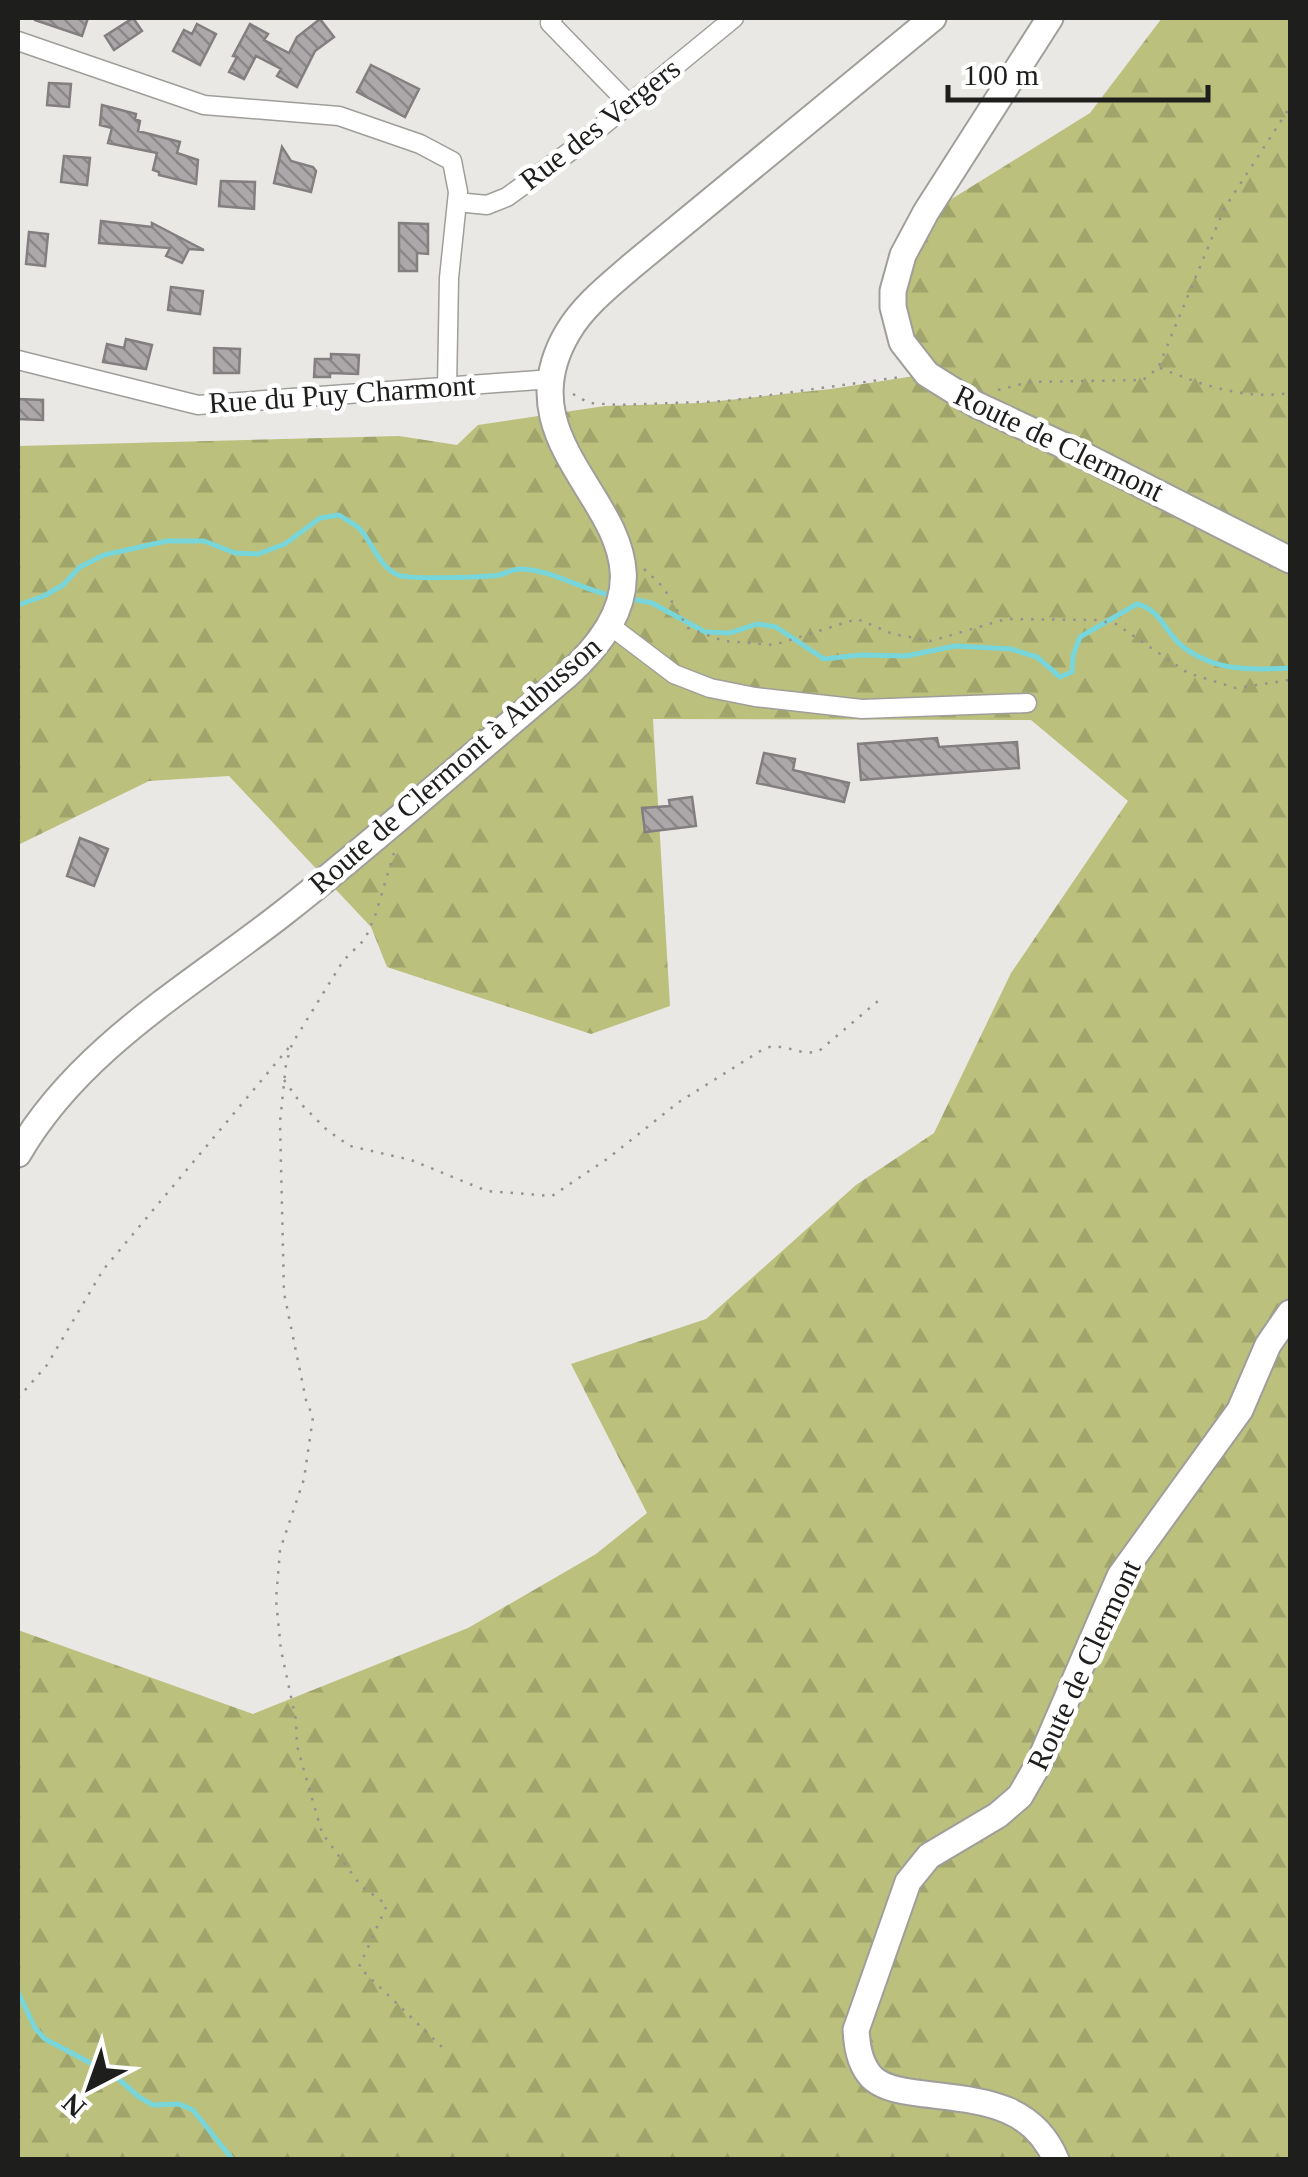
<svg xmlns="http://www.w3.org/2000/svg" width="1308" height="2177" font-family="Georgia,serif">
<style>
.forest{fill:url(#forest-firs)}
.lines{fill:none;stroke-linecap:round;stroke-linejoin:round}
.stream{stroke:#78d5d9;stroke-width:5}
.building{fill:url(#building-back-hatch);stroke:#837e80;stroke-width:2.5}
.street-casing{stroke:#9f9e9a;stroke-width:21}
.secondary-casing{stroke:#9f9e9a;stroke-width:29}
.path{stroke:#949390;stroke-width:2.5;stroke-dasharray:2.5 8;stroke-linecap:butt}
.street{stroke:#fff;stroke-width:18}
.secondary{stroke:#fff;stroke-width:25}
.labels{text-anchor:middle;stroke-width:9;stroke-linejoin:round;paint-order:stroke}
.street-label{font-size:30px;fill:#1e1e1c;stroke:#fff}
</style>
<defs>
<pattern id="forest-firs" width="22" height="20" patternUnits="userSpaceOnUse" patternTransform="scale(2.5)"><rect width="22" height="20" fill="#bbc07d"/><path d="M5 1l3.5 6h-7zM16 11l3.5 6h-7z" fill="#a0a56b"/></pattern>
<pattern id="building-back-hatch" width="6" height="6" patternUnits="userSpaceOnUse" patternTransform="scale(2.5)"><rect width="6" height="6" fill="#aca7a9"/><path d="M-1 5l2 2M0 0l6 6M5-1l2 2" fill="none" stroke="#8b8789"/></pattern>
</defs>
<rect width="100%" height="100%" fill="#eae8e4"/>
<path class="forest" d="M1162 18H1290V2159H18V1630L253 1714 468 1628 596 1554 647 1513 571 1364 706 1319 856 1185 934 1133 1011 973 1128 801 1031 720 653 719 670 1006 591 1034 387 967 371 927 229 776 149 781 18 845V446L399 436 457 445 478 425 605 406 700 403 831 389 927 374 893 319 929 213 1090 113Z"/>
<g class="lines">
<path class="stream" d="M626 598 652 603 705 632 730 633 757 624 776 627 824 659 860 655 906 656 955 646 1011 649 1037 657 1060 677 1072 672 1073 655 1080 637 1137 604C1160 609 1165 632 1182 646 1215 672 1252 670 1290 668
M18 605 44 596 63 585 80 567 104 555 167 541H204L235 553 258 554 285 544 320 518 339 515C345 519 353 523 359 528 373 543 379 567 398 575 408 580 487 577 499 575 507 573 513 569 521 569 552 570 580 589 610 595
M18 1992 35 2028 45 2039 115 2076 139 2097 153 2105 179 2104 193 2110 233 2160"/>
</g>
<path class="building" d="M35 18H88L82 36 35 20Z
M133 18 142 31 114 50 105 36Z
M320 19 334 37 315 51 297 87 277 76 281 69 256 56 244 79 229 72 237 57 233 56 250 24 268 34 264 40 289 53 297 37Z
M197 24 216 34 200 65 173 51 184 30 192 34Z
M371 65 419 89 405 117 357 92Z
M49 83 71 84 69 107 47 105Z
M102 105 136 114 135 119 140 121 138 131 180 142 177 153 198 160 196 184 159 175V172L153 170 157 153 108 143 112 128 100 125Z
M282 147 291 161 313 167 316 171 311 192 274 183Z
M64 156 90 158 87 185 61 182Z
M221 181 255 182 254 209 219 206Z
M101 221 152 227V223L204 250 189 249 182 263 166 256 170 248 99 243Z
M399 223 428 224V254L417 253V271H399Z
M29 232 48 234 45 266 26 264Z
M171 287 203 291 200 314 168 310Z
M126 339 152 345 146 369 103 362 107 344 124 348Z
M214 348 240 349 239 373H214Z
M331 354 359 355 358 374 330 373V377H314L315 359H331Z
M18 399 43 400V420L18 419Z
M937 738 939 747 1017 742 1019 768 861 780 858 744Z
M764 753 795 759 793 770 849 783 844 802 757 783Z
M692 797 696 826 645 832 642 808 670 806 669 800Z
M80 838 108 849 94 886 67 876Z"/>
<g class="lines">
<defs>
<path id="street" d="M553 18 550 23 628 103
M18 41 204 105 339 116 420 144 452 161 458 192 449 278 447 388
M457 202 487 205 507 197 579 145 734 18
M18 360 198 405 552 379
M612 627 674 674 710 688 755 697 862 709 1027 703"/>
<path id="secondary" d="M1050 18 926 212 903 255 893 291V307L902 342 927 374 975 404 1071 449 1290 560
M18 1154C79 1048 192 985 286 911 381 836 472 755 565 677 730 532 484 473 568 332 584 305 610 285 633 265L933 18
M1056 2160C1030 2097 968 2101 910 2092 896 2090 877 2085 869 2074 859 2061 857 2045 856 2030L908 1882 929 1856 998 1815 1020 1796 1039 1763 1120 1576 1240 1410 1268 1345 1290 1313"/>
</defs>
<use href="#street" class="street-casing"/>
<use href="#secondary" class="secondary-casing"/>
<path class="path" d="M1160 368C1202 385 1244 400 1290 393
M998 390 1030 382 1143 380 1158 368 1224 209 1290 107
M573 394 589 403 619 405 727 401 901 377
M644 569 663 587 688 628 724 641 774 645 857 619 893 634 931 641 1006 619 1095 620 1116 624 1188 673 1236 688 1290 680
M394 853 375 916 365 939 343 961 292 1044 286 1064 280 1122 284 1293 306 1400 313 1417 304 1479 280 1550 276 1600 281 1650 296 1720 297 1746 322 1833 361 1886 387 1905 359 1967 445 2050
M284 1080 302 1105 327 1130 350 1146 411 1160 487 1191 552 1196 607 1159 679 1102 765 1048C785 1042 800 1057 819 1051L878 1001
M18 1398 47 1365 103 1270 291 1045"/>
<use href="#street" class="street"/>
<use href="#secondary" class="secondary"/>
</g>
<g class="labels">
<g class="street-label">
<text transform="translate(600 124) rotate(-38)" y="10">Rue des Vergers</text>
<text transform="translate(342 394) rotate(-4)" y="10">Rue du Puy Charmont</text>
<text transform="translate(1059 443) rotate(26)" y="10">Route de Clermont</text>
<text transform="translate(455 765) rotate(-41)" y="10">Route de Clermont à Aubusson</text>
<text transform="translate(1084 1665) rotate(-65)" y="10">Route de Clermont</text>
</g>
</g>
<rect width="1308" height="2177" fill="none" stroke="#1e1e1c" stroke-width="40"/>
<g transform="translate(90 2087) rotate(221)" stroke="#ffffff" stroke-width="8" paint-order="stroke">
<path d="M0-8L18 38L0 25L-18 38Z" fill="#1e1e1c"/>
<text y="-15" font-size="28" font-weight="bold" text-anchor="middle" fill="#1e1e1c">N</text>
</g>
<path d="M948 85v15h260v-15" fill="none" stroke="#1e1e1c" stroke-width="5"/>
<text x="963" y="85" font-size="30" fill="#1e1e1c" stroke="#ffffff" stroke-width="8" paint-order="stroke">100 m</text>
</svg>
